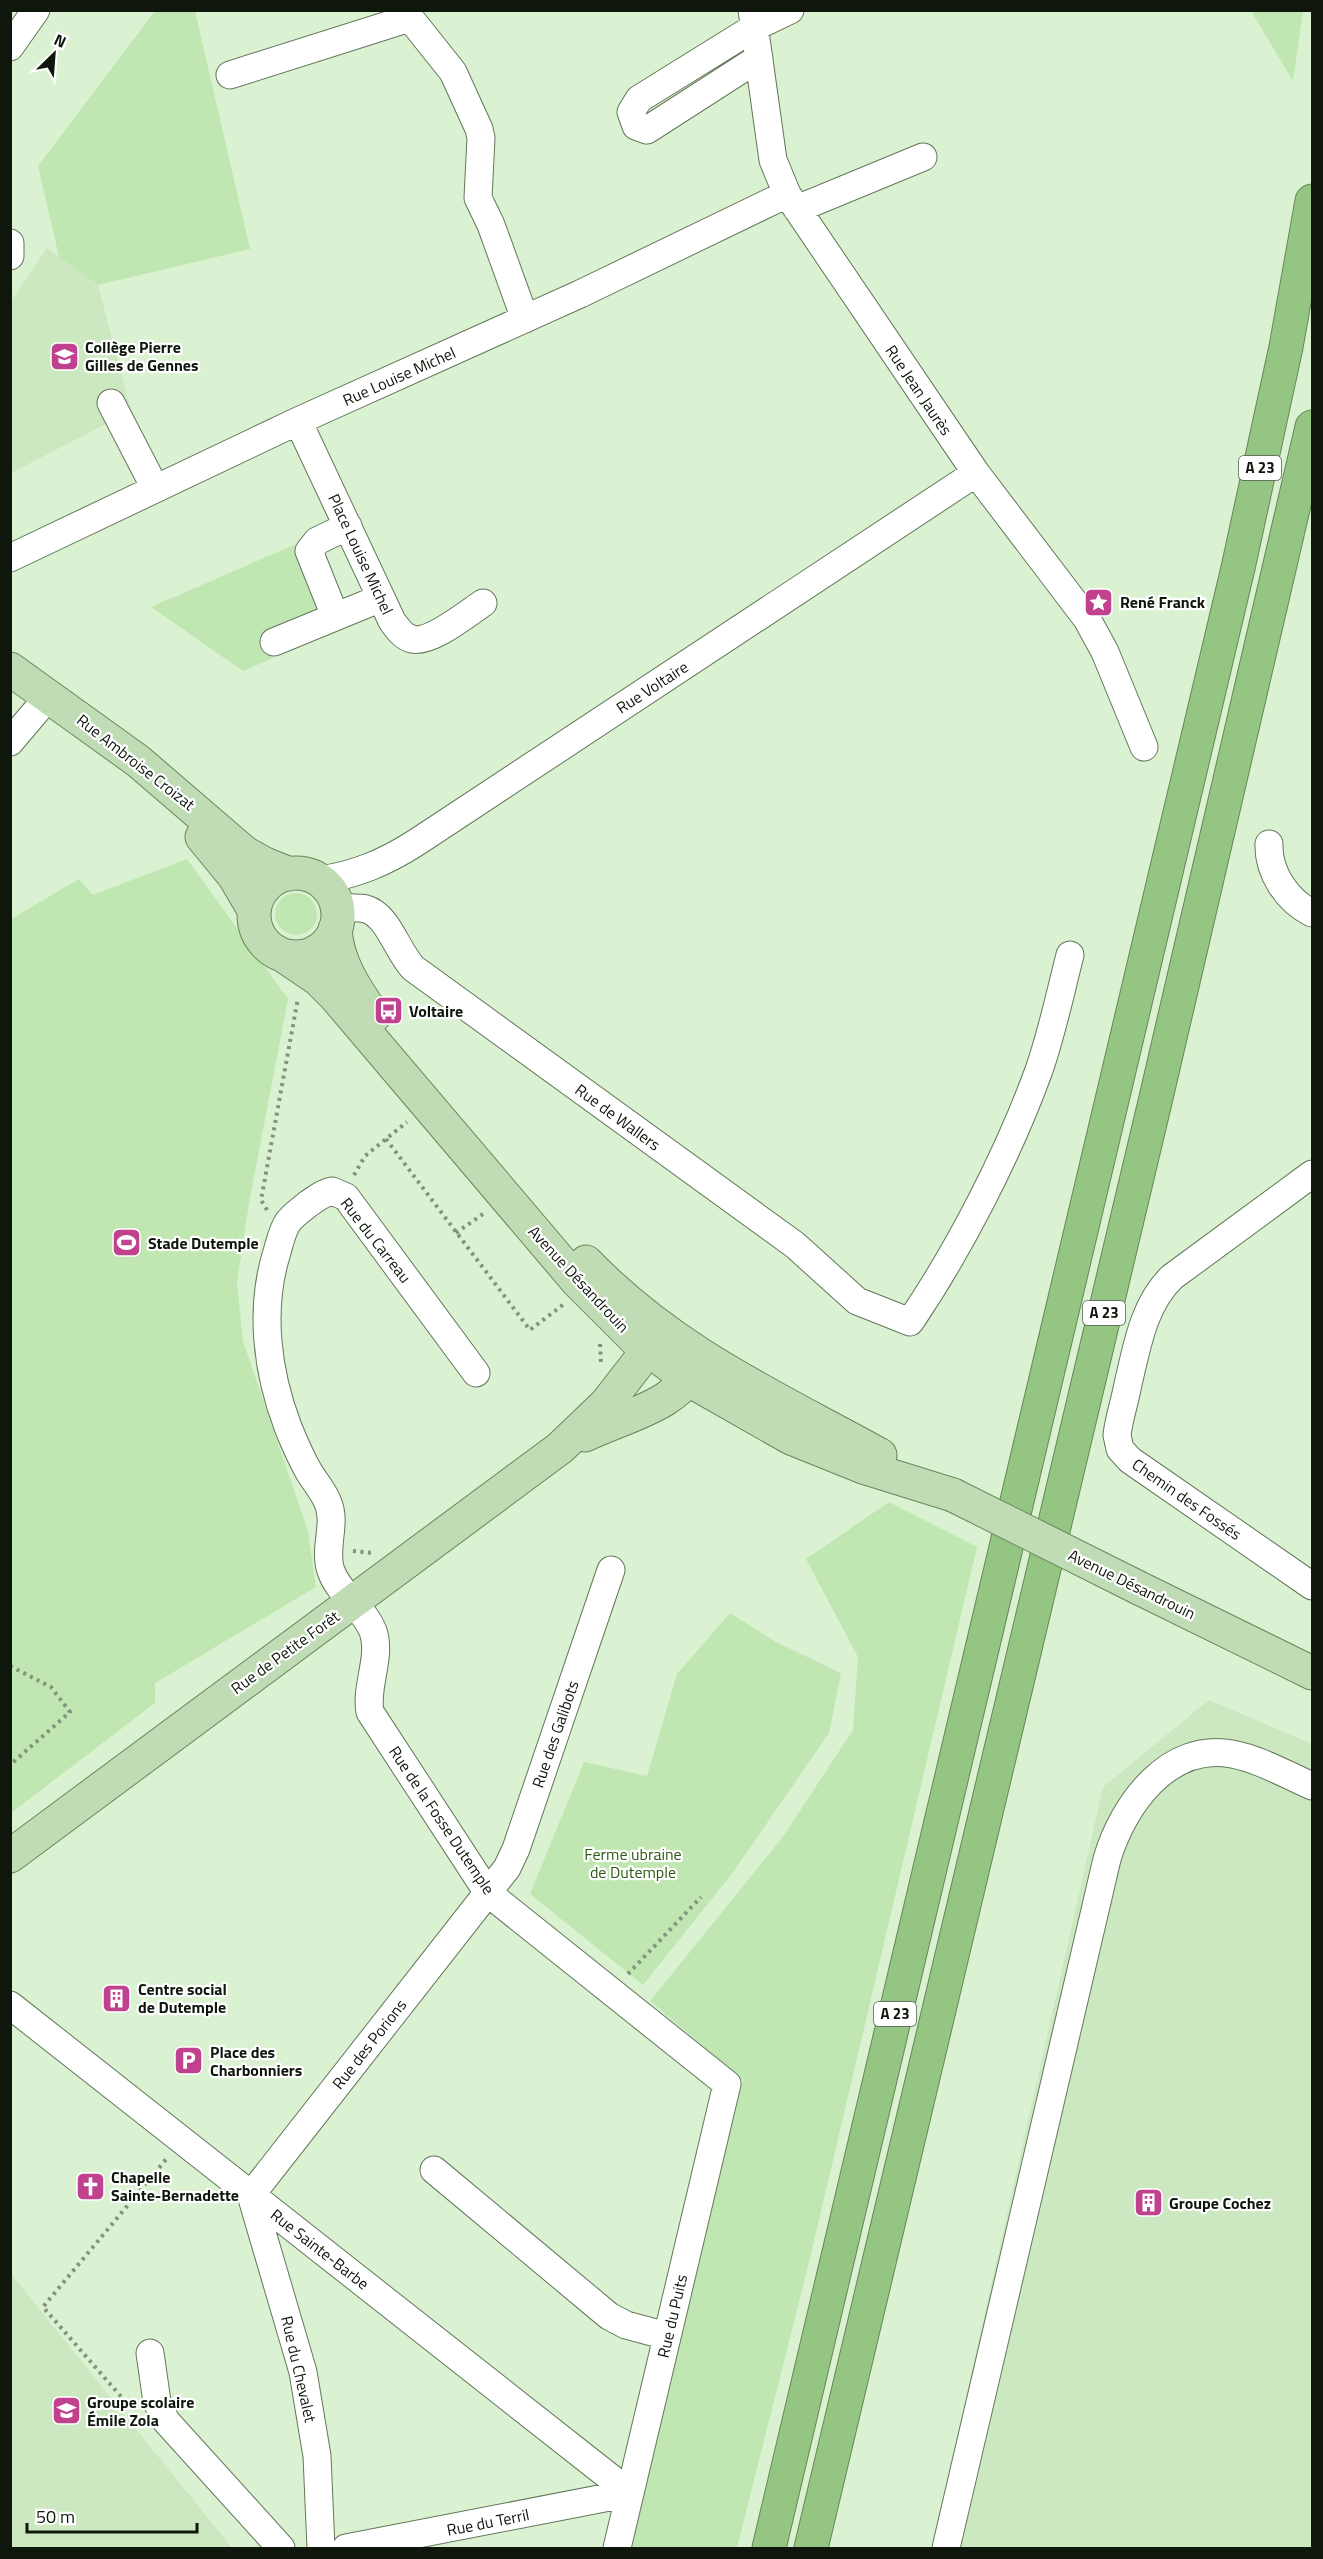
<svg xmlns="http://www.w3.org/2000/svg" width="1323" height="2559" font-family="'Titillium Web',sans-serif">
<style>
.built{fill:#cce8c1}
.green{fill:#c0e7b1}
.lines{fill:none;stroke-linecap:round;stroke-linejoin:round}
.minor-casing{stroke:#63775b;stroke-width:29}
.major-casing{stroke:#668859;stroke-width:35}
.highway-casing{stroke:#668859;stroke-width:35}
.path{stroke:#82937c;stroke-width:4;stroke-dasharray:3 4.5;stroke-linecap:butt}
.minor{stroke:#fff;stroke-width:27}
.major{stroke:#bfdcb4;stroke-width:33}
.highway{stroke:#95c582;stroke-width:33}
.major-bridge-casing{stroke:#668859;stroke-width:35;stroke-linecap:butt}
.major-bridge{stroke:#bfdcb4;stroke-width:33}
.labels{text-anchor:middle;stroke-width:4.5;stroke-linejoin:round;paint-order:stroke}
.shield{fill:#fff;stroke:#575d55;stroke-width:1.5}
.shield-label{font-size:15px;font-weight:bold;fill:#0f170c}
.poi-label{font-size:16px;font-weight:bold;fill:#0f170c;stroke:#fff;text-anchor:start}
.street-label{font-size:16px;fill:#0f170c;stroke:#fff}
.park-label{font-size:16px;fill:#2c5a13;stroke:#fff}
</style>
<rect width="100%" height="100%" fill="#daf2d1"/>
<path class="built" d="M47 248 98 285 131 411 11 473V301Z
M1209 1700 1312 1744V2548H932L1103 1787Z
M11 2274 232 2548H11Z"/>
<path class="green" d="M155 11H195L250 249 98 285 59 257 38 166Z
M1251 11H1303L1293 81Z
M296 544 322 600 319 609 265 641 273 658 243 671 151 607Z
M187 859 288 999 249 1203 237 1283 243 1341 308 1531 316 1587 155 1683V1703L11 1813V919L79 879 93 895Z
M275 914a21 21 0 1 1 42 0a21 21 0 1 1-42 0Z
M889 1502 977 1547 811 2254 737 2548H628L743 2080 650 2001 782 1838 853 1730 858 1657 806 1559Z
M730 1613 776 1642 841 1673 829 1733 734 1871 643 1985 530 1894 584 1762 647 1776 677 1674Z"/>
<g class="lines">
<defs>
<path id="minor" d="M752 10 773 160 787 194 976 473 1087 619 1105 652 1144 747
M10 47 36 10
M759 58 647 130 636 126 631 112 639 99 755 27 790 10
M230 75 410 18 453 72 479 129 481 138 478 198 491 225 525 319
M797 209 923 157
M10 243V256
M111 403 155 488
M298 421 392 621C397 628 403 637 412 639 430 644 468 613 483 603
M10 558 298 421 580 294 787 194
M335 616 309 551 317 541 348 526
M274 642 381 598
M10 742 38 709
M1269 844C1268 872 1287 901 1312 913
M319 880C356 875 386 862 417 842L976 473
M337 908C346 908 357 907 366 909 388 915 397 951 413 968L795 1245 857 1301 910 1322C959 1250 1009 1153 1039 1070 1052 1033 1060 994 1070 955
M1312 1174 1172 1277C1143 1305 1137 1347 1128 1384 1125 1401 1119 1418 1117 1435L1120 1449 1130 1460 1312 1586
M476 1373 346 1197 332 1191C322 1193 316 1199 308 1204 301 1210 293 1215 288 1222 282 1231 280 1242 277 1252 259 1309 267 1372 288 1427 294 1442 301 1458 309 1472 315 1482 324 1492 328 1503 337 1524 323 1549 331 1571 339 1594 364 1608 373 1631 382 1657 365 1686 370 1712L488 1893 727 2084 617 2548
M10 2005 630 2493
M434 2170 609 2316 626 2325 667 2336
M251 2195 507 1868 516 1849 611 1570
M251 2195 303 2372 317 2456 321 2548
M150 2353 157 2402 166 2421 281 2548
M346 2548 630 2493
M946 2548 1107 1859C1123 1805 1168 1742 1232 1754 1259 1759 1287 1775 1312 1786"/>
<path id="major" d="M10 669 138 761 245 853 265 864 290 874
M202 837 234 876 254 910
M254 915a42 42 0 1 1 84 0a42 42 0 1 1-84 0Z
M335 929C337 962 355 989 374 1016
M284 956 318 979 335 996 577 1281 636 1340 689 1380 791 1438 863 1467 953 1495
M586 1262C673 1352 773 1396 880 1455
M585 1435C626 1415 680 1406 699 1361
M1139 1588 1312 1673
M10 1856 560 1448 606 1404 648 1350 666 1337"/>
<path id="highway" d="M769 2548 1238 568 1286 347 1312 201
M811 2548 1155 1102 1312 427"/>
</defs>
<use href="#minor" class="minor-casing"/>
<use href="#major" class="major-casing"/>
<use href="#highway" class="highway-casing"/>
<path class="path" d="M386 1139 530 1330 564 1304
M354 1175 365 1156 407 1122
M267 1210 261 1200 298 998
M456 1233 483 1214
M600 1344 601 1363
M353 1551 373 1553
M10 1666 51 1687 70 1712 10 1765
M628 1974 701 1897
M133 2405 124 2400 43 2307 168 2157"/>
<use href="#minor" class="minor"/>
<use href="#major" class="major"/>
<use href="#highway" class="highway"/>
<defs>
<path id="major-bridge" d="M953 1495 1139 1588"/>
</defs>
<use href="#major-bridge" class="major-bridge-casing"/>
<use href="#major-bridge" class="major-bridge"/>
</g>
<defs>
<symbol id="school-square" viewBox="-11 -11 22 22"><rect x="-9" y="-9" width="18" height="18" rx="4" fill="#c0418e" stroke="#fff"/><path d="M0-5L7-2L0 1L-7-2ZM-4 1L0 2.5L4 1V4Q0 6-4 4Z" fill="#fff"/></symbol>
<symbol id="sight-square" viewBox="-11 -11 22 22"><rect x="-9" y="-9" width="18" height="18" rx="4" fill="#c0418e" stroke="#fff"/><path d="M0-6L1.8-2.2L6-1.7L2.9 1.2L3.7 5.4L0 3.3L-3.7 5.4L-2.9 1.2L-6-1.7L-1.8-2.2Z" fill="#fff"/></symbol>
<symbol id="bus-square" viewBox="-11 -11 22 22"><rect x="-9" y="-9" width="18" height="18" rx="4" fill="#c0418e" stroke="#fff"/><path d="M-5-6H5V4H4V6H2V4H-2V6H-4V4H-5ZM-3.5-4V0h7V-4ZM-3.5 1.2v1.5H-2V1.2ZM2 1.2v1.5H3.5V1.2Z" fill="#fff"/></symbol>
<symbol id="stadium-square" viewBox="-11 -11 22 22"><rect x="-9" y="-9" width="18" height="18" rx="4" fill="#c0418e" stroke="#fff"/><path d="M0-5a6.5 5 0 1 0 0 10a6.5 5 0 1 0 0-10ZM-3.5-1.8h7v3.6h-7Z" fill="#fff"/></symbol>
<symbol id="building-square" viewBox="-11 -11 22 22"><rect x="-9" y="-9" width="18" height="18" rx="4" fill="#c0418e" stroke="#fff"/><path d="M-4-6H4V6H1V3H-1V6H-4ZM-2.5-4.3h1.7v1.8h-1.7ZM.8-4.3h1.7v1.8H.8ZM-2.5-1h1.7V.8h-1.7ZM.8-1h1.7V.8H.8Z" fill="#fff"/></symbol>
<symbol id="parking-square" viewBox="-11 -11 22 22"><rect x="-9" y="-9" width="18" height="18" rx="4" fill="#c0418e" stroke="#fff"/><path d="M-3.5-5.5H1a3.5 3.5 0 0 1 0 7H-1V5.5H-3.5ZM-1-3.4V-.6H.8a1.4 1.4 0 0 0 0-2.8Z" fill="#fff"/></symbol>
<symbol id="church-square" viewBox="-11 -11 22 22"><rect x="-9" y="-9" width="18" height="18" rx="4" fill="#c0418e" stroke="#fff"/><path d="M-1.2-6h2.4v3.5h3.3v2.4h-3.3V6h-2.4V-.1h-3.3v-2.4h3.3Z" fill="#fff"/></symbol>
</defs>
<g fill-rule="evenodd">
<use href="#school-square" x="48" y="340" width="33" height="33"/>
<use href="#sight-square" x="1082" y="586" width="33" height="33"/>
<use href="#bus-square" x="372" y="994" width="33" height="33"/>
<use href="#stadium-square" x="110" y="1226" width="33" height="33"/>
<use href="#building-square" x="100" y="1982" width="33" height="33"/>
<use href="#parking-square" x="172" y="2044" width="33" height="33"/>
<use href="#church-square" x="74" y="2170" width="33" height="33"/>
<use href="#building-square" x="1132" y="2186" width="33" height="33"/>
<use href="#school-square" x="50" y="2394" width="33" height="33"/>
</g>
<g class="labels">
<g class="shield">
<rect x="1239" y="456" width="42" height="24" rx="4.5"/>
<rect x="1083" y="1301" width="42" height="24" rx="4.5"/>
<rect x="874" y="2002" width="42" height="24" rx="4.5"/>
</g>
<g class="shield-label">
<text x="1260" y="473">A 23</text>
<text x="1104" y="1318">A 23</text>
<text x="895" y="2019">A 23</text>
</g>
<g class="poi-label">
<text x="85" y="353">Collège Pierre<tspan x="85" dy="18">Gilles de Gennes</tspan></text>
<text x="1120" y="608">René Franck</text>
<text x="409" y="1017">Voltaire</text>
<text x="148" y="1249">Stade Dutemple</text>
<text x="138" y="1995">Centre social<tspan x="138" dy="18">de Dutemple</tspan></text>
<text x="210" y="2058">Place des<tspan x="210" dy="18">Charbonniers</tspan></text>
<text x="111" y="2183">Chapelle<tspan x="111" dy="18">Sainte-Bernadette</tspan></text>
<text x="1169" y="2209">Groupe Cochez</text>
<text x="87" y="2408">Groupe scolaire<tspan x="87" dy="18">Émile Zola</tspan></text>
</g>
<g class="street-label">
<text transform="translate(399 376) rotate(-24)" y="6">Rue Louise Michel</text>
<text transform="translate(919 390) rotate(56)" y="6">Rue Jean Jaurès</text>
<text transform="translate(361 554) rotate(65)" y="6">Place Louise Michel</text>
<text transform="translate(652 687) rotate(-33)" y="6">Rue Voltaire</text>
<text transform="translate(136 762) rotate(38)" y="6">Rue Ambroise Croizat</text>
<text transform="translate(618 1117) rotate(36)" y="6">Rue de Wallers</text>
<text transform="translate(376 1240) rotate(52)" y="6">Rue du Carreau</text>
<text transform="translate(579 1279) rotate(47)" y="6">Avenue Désandrouin</text>
<text transform="translate(1187 1499) rotate(35)" y="6">Chemin des Fossés</text>
<text transform="translate(1132 1584) rotate(26)" y="6">Avenue Désandrouin</text>
<text transform="translate(285 1652) rotate(-36)" y="6">Rue de Petite Forêt</text>
<text transform="translate(555 1734) rotate(-71)" y="6">Rue des Galibots</text>
<text transform="translate(442 1820) rotate(56)" y="6">Rue de la Fosse Dutemple</text>
<text transform="translate(369 2044) rotate(-52)" y="6">Rue des Porions</text>
<text transform="translate(320 2249) rotate(38)" y="6">Rue Sainte-Barbe</text>
<text transform="translate(672 2316) rotate(-77)" y="6">Rue du Puits</text>
<text transform="translate(299 2369) rotate(77)" y="6">Rue du Chevalet</text>
<text transform="translate(488 2522) rotate(-11)" y="6">Rue du Terril</text>
</g>
<g class="park-label">
<text x="633" y="1860">Ferme ubraine<tspan x="633" dy="18">de Dutemple</tspan></text>
</g>
</g>
<rect width="1323" height="2559" fill="none" stroke="#0f170c" stroke-width="24"/>
<g transform="translate(54 54) rotate(25)" stroke="#ffffff" stroke-width="4.5" paint-order="stroke">
<path d="M0-4.5L10 22L0 15L-10 22Z" fill="#0f170c"/>
<text y="-9" font-size="16" font-weight="bold" text-anchor="middle" fill="#0f170c">N</text>
</g>
<path d="M27 2523v9h170v-9" fill="none" stroke="#0f170c" stroke-width="3"/>
<text x="36" y="2523" font-size="18" fill="#0f170c" stroke="#ffffff" stroke-width="4.5" paint-order="stroke">50 m</text>
</svg>
